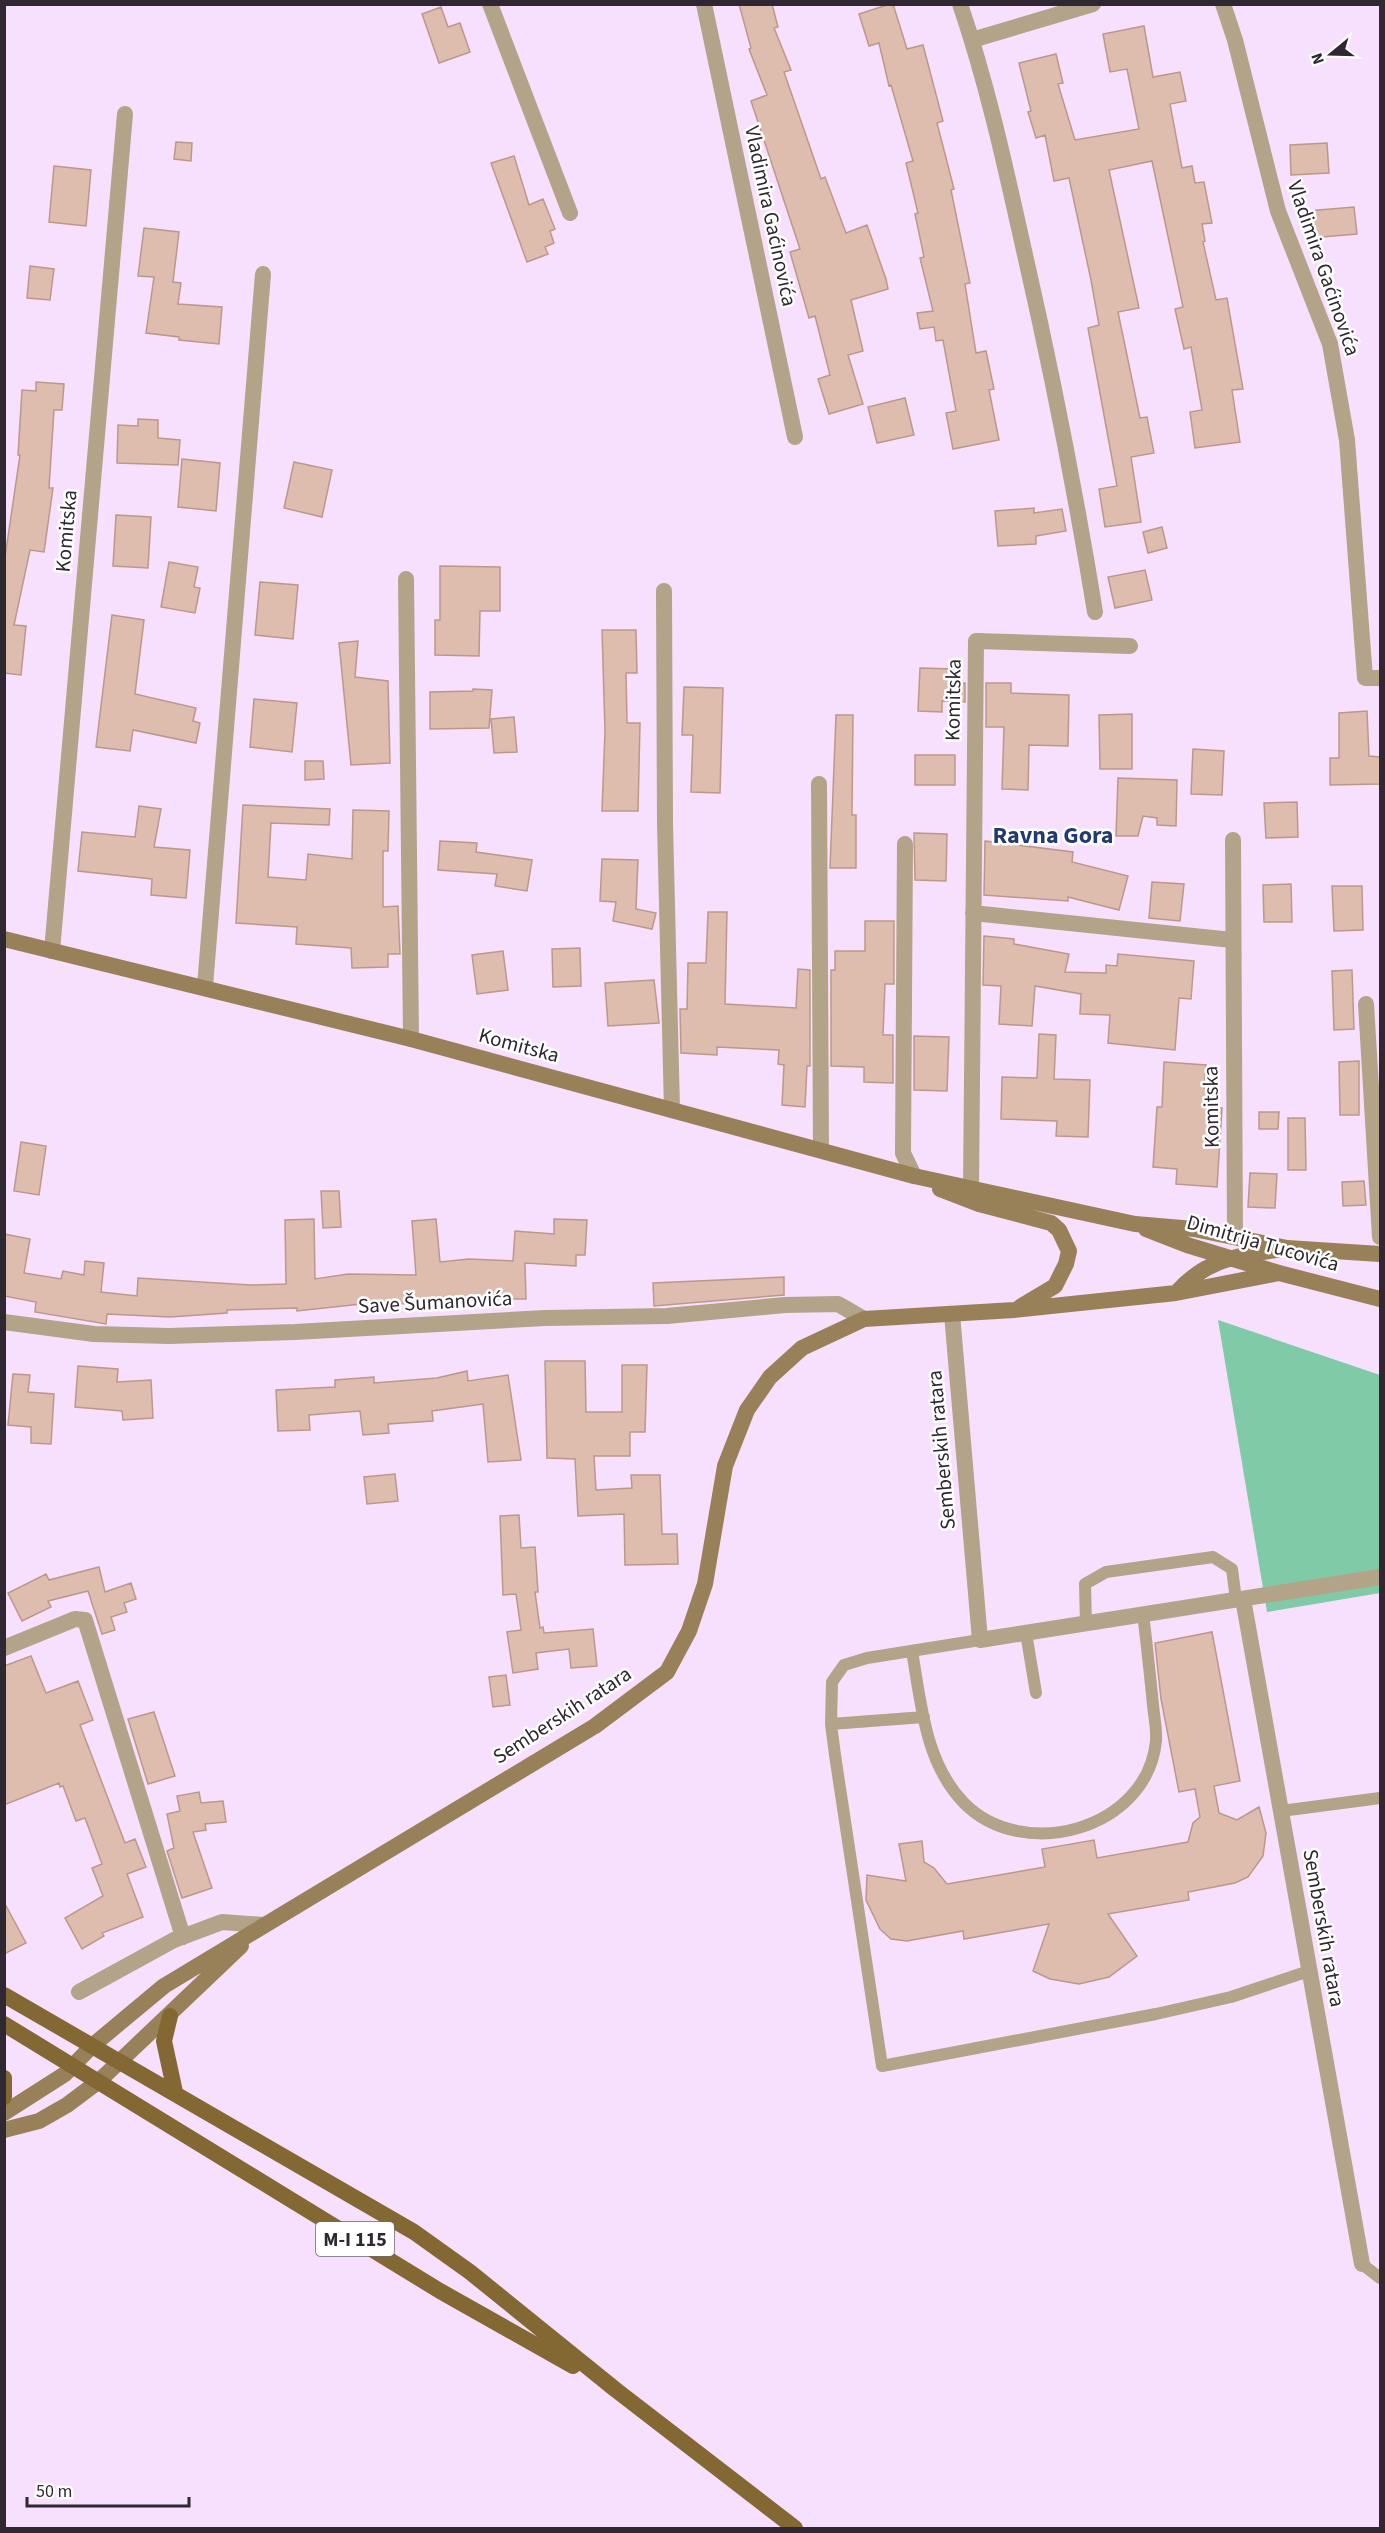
<svg xmlns="http://www.w3.org/2000/svg" width="1385" height="2533" font-family="'Source Sans 3',sans-serif">
<style>
.green{fill:#80caa8}
.building{fill:#debcae;stroke:#ba998c;stroke-width:1.5}
.lines{fill:none;stroke-linecap:round;stroke-linejoin:round}
.service{stroke:#b3a388;stroke-width:12}
.minor{stroke:#b3a388;stroke-width:16}
.secondary{stroke:#988159;stroke-width:16}
.primary{stroke:#846834;stroke-width:16}
.labels{text-anchor:middle;stroke-width:5;stroke-linejoin:round;paint-order:stroke}
.shield{fill:#fff;stroke:#6d686f;stroke-width:1.5}
.shield-label{font-size:20px;font-weight:bold;fill:#2f2731}
.street-label{font-size:21px;fill:#2f2731;stroke:#fff}
.quarter-label{font-size:24px;font-weight:bold;fill:#223a72;stroke:#fff}
</style>
<rect width="100%" height="100%" fill="#f6e0fd"/>
<path class="green" d="M1218 1320 1380 1375V1593L1267 1612Z"/>
<path class="building" d="M739 4H772L778 27 774 28 791 70 784 72 821 179 825 177 846 233 867 225 886 279 888 289 851 300 863 351 848 355 863 404 829 414 818 379 830 375 815 316 809 318 790 252 800 249 751 101 767 95 749 49 751 48Z
M890 4H893L907 49 923 45 943 121 937 123 954 189 951 190 970 283 965 284 976 353 986 351 994 389 989 390 999 440 953 449 946 413 956 411 943 340 936 341 934 327 920 329 917 313 933 311 920 258 924 257 915 214 918 213 906 163 913 161 891 85 889 86 879 43 869 46 859 14Z
M441 7 448 27 460 23 470 52 439 63 422 14Z
M1144 26 1153 77 1180 72 1186 101 1170 104 1182 168 1192 166 1195 183 1204 182 1212 223 1202 224 1205 241 1203 242 1216 300 1227 298 1243 389 1232 390 1240 442 1195 448 1190 412 1202 410 1191 347 1184 349 1175 309 1183 307 1152 161 1109 170 1139 308 1118 312 1140 418 1147 417 1154 453 1131 457 1141 522 1105 527 1099 489 1117 486 1088 328 1099 325 1091 280 1069 178 1054 181 1045 135 1036 138 1028 112 1031 111 1019 63 1056 54 1063 83 1058 84 1075 140 1139 129 1127 69 1110 72 1103 34Z
M176 142 192 143 191 161 174 159Z
M1327 143 1329 173 1291 175 1290 145Z
M514 156 529 205 543 199 555 229 550 231 554 243 545 247 548 254 527 262 491 163Z
M54 166 91 170 86 226 49 222Z
M1354 207 1357 234 1310 238 1307 211Z
M144 228 179 232 173 282 181 283 178 304 222 307 219 344 179 340V337L146 333 154 277 138 276Z
M30 266 54 269 50 300 27 298Z
M36 382 64 384 62 410H54L49 488H53L44 552 30 550 14 625 26 626 21 675 4 673V564L20 455H18L22 390 36 391Z
M905 398 914 435 877 443 868 407Z
M138 419 158 420V438L180 440 178 465 117 463 118 425 138 426Z
M182 459 220 463 216 511 178 507Z
M294 462 332 470 322 517 284 508Z
M1034 508V513L1062 509 1066 531 1036 536V544L998 546 995 511Z
M116 515 151 517 148 568 113 566Z
M1162 527 1167 548 1148 553 1143 532Z
M169 562 198 567 194 587 200 588 195 613 161 607Z
M440 566 500 567V611H480L479 656 435 655V620H440Z
M1145 570 1152 600 1115 608 1108 577Z
M260 582 298 585 293 639 255 635Z
M112 615 144 620 135 694 196 708 193 721 200 723 196 743 133 730 130 751 96 747Z
M602 630H636L637 673H626L627 723H640L638 811H602L605 731Z
M358 641 355 677 388 681 390 763 351 765 339 643Z
M920 668 954 669 953 683H965V702L942 701V712L918 711Z
M986 683H1011V693L1069 695 1068 746 1029 745 1028 790 1002 789 1004 727H986Z
M684 687 723 688 720 793 691 792 693 735H682Z
M473 689 492 690 489 728 430 729V692L473 691Z
M254 699 297 703 292 752 250 747Z
M1367 711 1369 756 1380 757V784L1330 785V758H1339V713Z
M1132 714V769H1100L1099 715Z
M836 715H853L852 815H856V868H830Z
M514 717 517 752 494 753 491 719Z
M1193 749 1224 751 1222 795 1191 794Z
M915 755H955V785H915Z
M305 761H323L324 779 305 780Z
M1118 778 1177 780 1176 826 1157 825V818L1143 816 1138 836H1116Z
M1297 802 1298 837 1266 838 1264 803Z
M243 805 330 809 329 825 271 823 268 877 306 880 308 854 352 859 353 810 389 811 388 851H383V907L398 906 400 954H388V967L352 968 351 948 296 944 297 927 236 923Z
M139 806 161 809 154 847 190 850 186 898 151 895 152 879 78 871 82 832 135 837Z
M914 833 947 834 946 881 915 880Z
M440 841 477 843 476 852 532 860 527 891 495 886 497 874 438 870Z
M985 841 1073 852 1072 862 1128 876 1119 910 1068 897V901L984 895Z
M602 859 638 860 636 909 656 913 652 929 613 921 616 902 600 901Z
M1152 882 1184 884 1180 921 1149 918Z
M1291 884 1292 922H1264L1263 885Z
M1332 886H1362L1363 930 1334 931Z
M708 912H727L725 1004 796 1008 798 969 810 970V1066H807L805 1107 782 1105 784 1065 778 1064 779 1050 717 1047V1055L681 1053 680 1009H687L688 963H706Z
M865 921H894V984H885L883 1035H893V1083L864 1082V1067L831 1066V970H835V951H865Z
M984 936 1014 939V944L1069 954 1065 972 1106 973V965L1117 966 1118 954 1194 961 1191 999 1179 998 1175 1050 1108 1043 1110 1015 1080 1014 1081 994 1035 986 1032 1026 999 1024 1001 986 983 985Z
M580 948 581 986 553 987 552 949Z
M503 951 508 990 477 994 472 955Z
M1352 970 1354 1029 1334 1030 1332 971Z
M654 980 659 1023 608 1026 605 983Z
M1039 1034 1056 1035 1054 1079 1090 1080 1088 1137 1056 1136 1057 1121 1001 1119 1002 1077 1037 1078Z
M914 1036 949 1037 947 1091 914 1090Z
M1359 1061V1115H1340L1339 1062Z
M1164 1062 1206 1065 1204 1088 1216 1089 1215 1108H1222L1217 1187 1176 1184 1177 1169 1153 1167 1157 1107H1162Z
M1259 1112H1279L1278 1129H1259Z
M1288 1118H1305L1306 1170H1288Z
M21 1142 46 1146 39 1195 14 1191Z
M1250 1173 1277 1174 1275 1208 1248 1207Z
M1364 1181 1366 1205 1343 1206 1342 1182Z
M321 1191H339L341 1227 323 1228Z
M314 1219 315 1279 348 1274 416 1275 412 1221 436 1219 440 1262 469 1259 513 1261 515 1231 554 1234V1219L587 1220 585 1255H576V1266L525 1263 526 1299H483L419 1304 371 1303 297 1311V1308L227 1310V1313L170 1317 107 1314 106 1324 35 1312 36 1302 4 1296V1234L30 1239 24 1273 61 1279 63 1271 84 1275 85 1261 104 1263 101 1292 137 1296 138 1278 250 1285 286 1284 285 1220Z
M784 1277V1295L654 1306 653 1283Z
M545 1361H585L586 1412H622V1365H647L645 1432H630V1456H594L596 1490 632 1488 631 1475H660L662 1534H677L678 1564 625 1565 624 1514 578 1516 575 1459 547 1458Z
M78 1366 118 1369 117 1382 151 1380 153 1418 123 1420 122 1411 75 1407Z
M467 1371 468 1381 508 1375 521 1460 488 1462 483 1404 432 1411 433 1421 388 1424 389 1433 363 1435 360 1411 309 1415 310 1430 278 1431 276 1390 335 1387V1380L374 1377V1383L437 1378Z
M13 1374 30 1375 28 1392 54 1394 51 1444 31 1443V1427L8 1425Z
M395 1474 398 1501 367 1504 364 1477Z
M519 1515 521 1548 535 1547 538 1592H535L540 1628 543 1627 544 1633 593 1629 597 1666 571 1668 569 1649 536 1653 538 1669 513 1673 507 1632 521 1630 516 1594 503 1595 500 1516Z
M99 1567 105 1592 131 1583 136 1599 124 1603 127 1612 111 1617 115 1630 102 1634 88 1591 48 1601 51 1607 22 1621 8 1593 46 1574 49 1580Z
M1212 1632 1240 1781 1214 1786 1219 1813 1237 1820 1259 1807 1266 1833 1263 1856 1248 1877 1235 1883 1188 1892 1189 1900 1108 1914 1137 1956 1109 1977 1079 1984 1050 1979 1033 1971 1049 1924 964 1939 963 1931 907 1941 891 1939 880 1929 866 1900 867 1875 906 1881 899 1844 922 1841 924 1862 934 1868 947 1884 1045 1867 1042 1849 1094 1840 1097 1858 1188 1842 1193 1823 1200 1817 1195 1789 1179 1792 1161 1699 1155 1643Z
M31 1656 46 1693 78 1681 93 1720 80 1725 125 1843 135 1839 146 1867 127 1874 143 1917 102 1933 104 1936 82 1949 65 1918 103 1896 92 1868 102 1864 85 1818 76 1821 63 1786 60 1787 59 1783 4 1805V1666Z
M506 1675 510 1705 493 1707 489 1677Z
M154 1712 175 1776 148 1784 128 1719Z
M199 1792 201 1803 223 1801 226 1822 205 1824 206 1830 193 1832 212 1888 182 1898 167 1851 174 1848 167 1814 180 1811 177 1796Z
M4 1902 26 1943 4 1954Z"/>
<g class="lines">
<path class="service" d="M1086 1624 1085 1584 1106 1572 1213 1557 1232 1569 1236 1600
M1026 1633 1036 1693
M980 1640 867 1658 844 1665 832 1682 831 1724 835 1755 882 2066 1156 2014 1231 1997 1309 1971
M912 1651C921 1703 925 1763 964 1803 1023 1863 1147 1830 1156 1741 1157 1730 1154 1716 1153 1705 1150 1675 1147 1645 1143 1614
M831 1724 924 1717
M1281 1811 1380 1798
M1362 2264 1380 2278"/>
<path class="minor" d="M490 4 570 213
M704 4 795 437
M960 4C987 83 1005 165 1023 246 1051 368 1075 489 1095 612
M1223 4 1235 40 1278 211 1330 344 1347 440 1365 678H1380
M972 40 1093 4
M406 579 411 1039
M664 591 665 824 672 1110
M819 784 821 1149
M1233 840 1235 1237
M905 844 903 1153 914 1176
M973 913 1232 940
M52 951 125 114
M205 986 263 274
M1366 1004 1380 1237
M971 1188 976 641 1130 646
M952 1314 980 1640 1380 1577
M4 1322 94 1334 169 1336 295 1332 545 1318 667 1316 785 1305 838 1304 864 1319
M1243 1599 1362 2264
M4 1648 75 1619 85 1620 183 1937
M79 1992 174 1940 222 1922 264 1925"/>
<path class="secondary" d="M4 939 411 1039 914 1176 1135 1224 1194 1229 1287 1248 1380 1254
M940 1189 979 1204 1051 1223 1059 1230 1069 1251 1066 1264 1055 1286 1020 1307
M1146 1229 1187 1245 1279 1273 1380 1299
M1176 1293C1205 1260 1235 1256 1277 1250
M4 2113 65 2074 92 2046 164 1986 595 1726 667 1672 689 1631 705 1584 725 1466 747 1410 770 1377 802 1348 864 1319 1014 1310 1176 1293 1279 1273
M4 2130 39 2121 67 2105 99 2081 241 1946"/>
<path class="primary" d="M4 1995 414 2232 470 2272 616 2390 795 2528
M170 2016 164 2041 175 2092
M4 2024 440 2291 573 2366
M4 2078V2097"/>
</g>
<g class="labels">
<rect class="shield" x="316" y="2222" width="78" height="34" rx="4.5"/>
<g class="shield-label">
<text x="355" y="2246">M-I 115</text>
</g>
<g class="street-label">
<text transform="translate(771 216) rotate(78)" y="7">Vladimira Gaćinovića</text>
<text transform="translate(1324 268) rotate(71)" y="7">Vladimira Gaćinovića</text>
<text transform="translate(66 531) rotate(-85)" y="7">Komitska</text>
<text transform="translate(953 700) rotate(-89)" y="7">Komitska</text>
<text transform="translate(519 1045) rotate(15)" y="7">Komitska</text>
<text transform="translate(1211 1107) rotate(-91)" y="7">Komitska</text>
<text transform="translate(1263 1243) rotate(16)" y="7">Dimitrija Tucovića</text>
<text transform="translate(435 1302) rotate(-3)" y="7">Save Šumanovića</text>
<text transform="translate(941 1450) rotate(-95)" y="7">Semberskih ratara</text>
<text transform="translate(562 1715) rotate(-33)" y="7">Semberskih ratara</text>
<text transform="translate(1324 1928) rotate(80)" y="7">Semberskih ratara</text>
</g>
<g class="quarter-label">
<text x="1053" y="843">Ravna Gora</text>
</g>
</g>
<rect width="1385" height="2533" fill="none" stroke="#2f2731" stroke-width="12"/>
<g transform="translate(1331 54) rotate(251)" stroke="#ffffff" stroke-width="4.5" paint-order="stroke">
<path d="M0-4.5L10 22L0 15L-10 22Z" fill="#2f2731"/>
<text y="-9" font-size="16" font-weight="bold" text-anchor="middle" fill="#2f2731">N</text>
</g>
<path d="M27 2497v9h162v-9" fill="none" stroke="#2f2731" stroke-width="3"/>
<text x="36" y="2497" font-size="18" fill="#2f2731" stroke="#ffffff" stroke-width="4.5" paint-order="stroke">50 m</text>
</svg>
